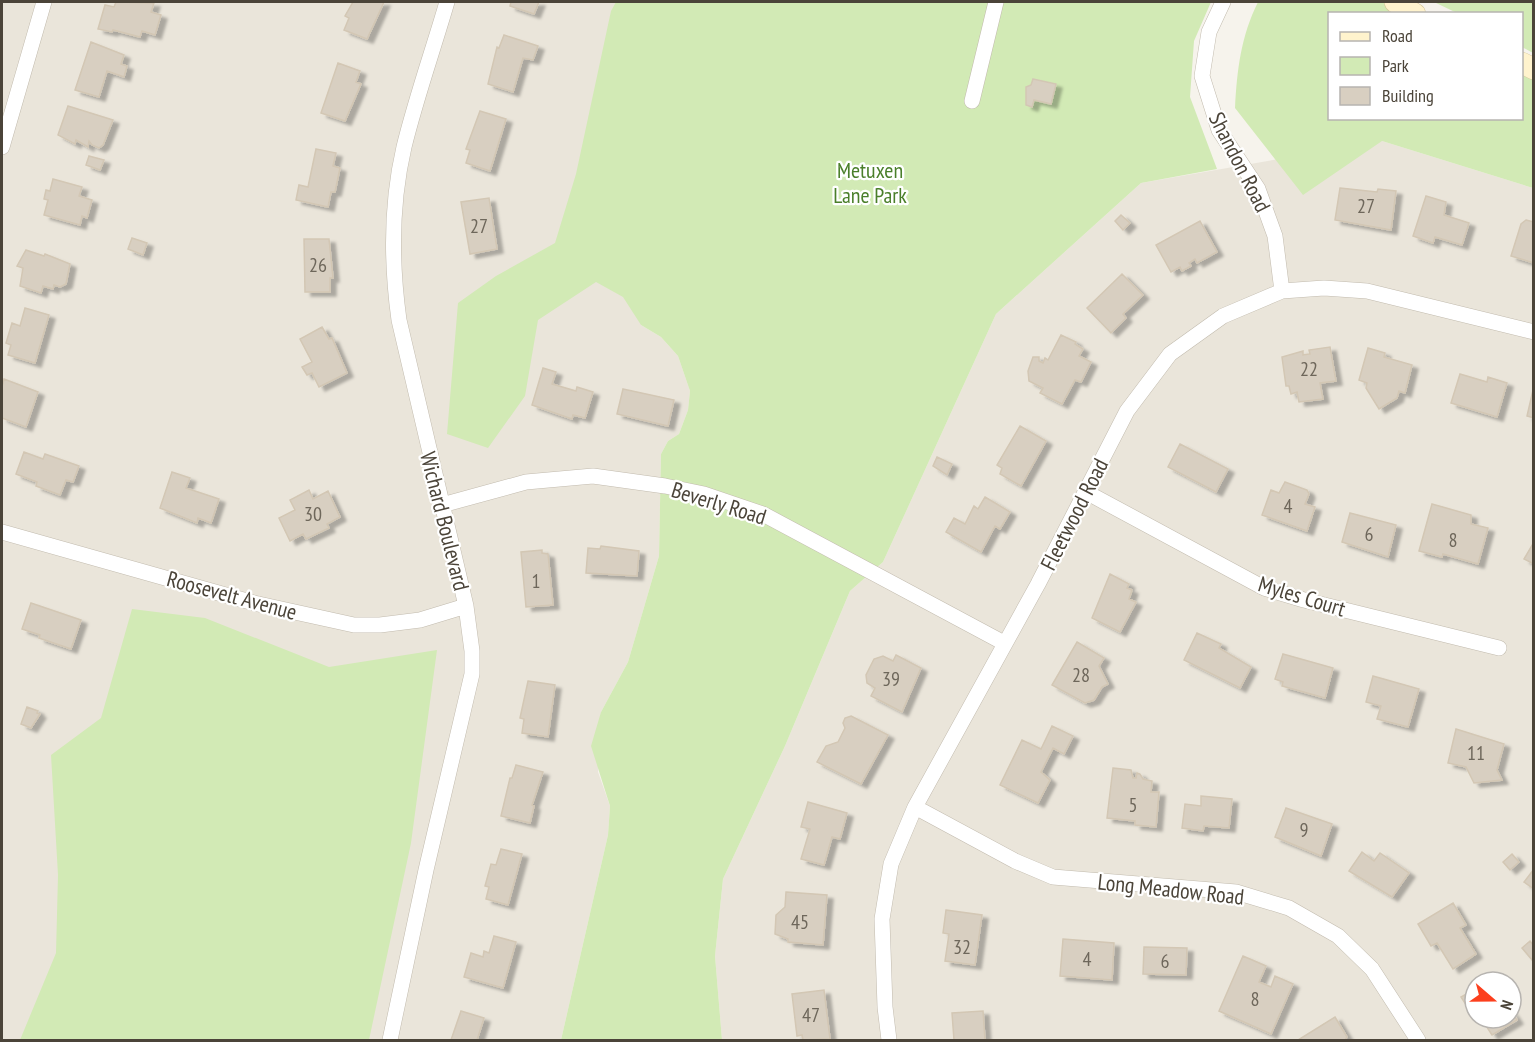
<svg xmlns="http://www.w3.org/2000/svg" width="1535" height="1042" font-family="'PT Sans Narrow',sans-serif">
<style>
.residential{fill:#eae5da;fill-rule:evenodd}
.green{fill:#d2eab5}
.building{fill:#d8cfc1;stroke:#d3c7b4;stroke-width:1.5;filter:url(#shadow)}
.lines{fill:none;stroke-linecap:round;stroke-linejoin:round}
.street-casing{stroke:#c2bbae;stroke-width:16}
.secondary-casing{stroke:#d6c79b;stroke-width:22}
.street{stroke:#fff;stroke-width:15}
.secondary{stroke:#fff3cd;stroke-width:21}
.labels{text-anchor:middle;stroke-width:4.5;stroke-linejoin:round;paint-order:stroke}
.number-label{font-size:20px;fill:#6e675b}
.street-label{font-size:22px;fill:#4b4439;stroke:#fff}
.park-label{font-size:22px;fill:#4a7f2a;stroke:#fff}
</style>
<defs>
<filter id="shadow"><feDropShadow dx="6" dy="4" stdDeviation="1.5" flood-color="#0004"/></filter>
</defs>
<rect width="100%" height="100%" fill="#f6f3ec"/>
<path class="residential" d="M2 2H752L641 325 661 337 678 356 690 391 688 410 679 434 668 441 661 454 659 556 628 662 601 712 598 772 610 806 608 835 561 1040H2Z
M1382 141 1533 188V1040H722L715 956 723 879 785 746 850 591 883 562 996 314 1141 183ZM1475 982H1511V1018H1475Z"/>
<path class="green" d="M616 2H1211L1194 41 1190 97 1217 169 1141 183 996 314 883 562 850 591 785 746 723 879 715 956 722 1040H561L608 835 610 806 591 746 601 712 628 662 659 556 661 454 668 441 679 434 688 410 690 391 678 356 661 337 641 325 623 297 596 282 538 320 525 396 488 448 447 434 458 303 496 276 555 243 576 174 611 11Z
M1258 2H1381L1415 13 1330 14V118H1522V63L1533 69V188L1382 141 1303 195 1235 108C1237 70 1241 36 1258 2Z
M1434 2H1533V53L1522 47V14L1457 13Z
M132 609 205 618 329 667 437 650 411 843 369 1040H20L56 953 58 875 51 755 101 718Z"/>
<path class="building" d="M116 2 154 3 151 12 161 15 155 35 142 31 140 37 113 30 112 32 98 29 105 5 114 7Z
M353 2H384L367 39 344 30 349 18 345 16Z
M511 2H539L534 14 510 6Z
M504 35 538 46 533 60 523 58 513 92 488 84 497 47 499 48Z
M91 42 124 55 121 64 127 66 124 77 107 71 99 97 75 90Z
M338 63 360 71 356 82 361 84 345 121 321 113Z
M1033 79 1056 84 1051 104 1034 100 1032 107 1026 105V87L1031 85Z
M68 106 113 120 103 145 99 148 92 145 89 141 88 147 76 140 75 144 58 135Z
M480 111 506 119 490 171 466 163 470 150 466 149Z
M316 149 336 153 333 166 340 168 335 192H331L328 207 296 200 299 185 308 187Z
M89 156 104 160 100 170 86 165Z
M53 179 82 187 79 196 92 200 87 218 82 216 80 225 44 215 48 200 44 199 46 190 50 191Z
M1340 188 1377 192 1378 189 1396 191 1391 230 1335 220Z
M1426 196 1446 202 1444 215 1469 223 1462 245 1435 237 1433 243 1413 236Z
M489 198 497 249 470 254 461 202Z
M1121 215 1130 223 1123 230 1115 221Z
M1526 220 1534 222V263L1511 256 1521 224Z
M1200 221 1217 252 1197 263 1195 259 1189 263 1191 266 1182 271 1180 267 1171 272 1156 245Z
M132 238 147 243 143 255 128 249Z
M304 239H329L333 278H330V292H305Z
M26 250 44 256 45 254 70 264 66 284 60 287 54 285 53 289 43 286 41 293 20 286 23 268 17 266Z
M1122 274 1143 295 1123 314 1126 318 1111 333 1087 308Z
M25 308 49 315 35 363 8 355 11 345 6 343 12 323 20 326Z
M322 327 329 339 332 338 347 373 319 387 312 373 307 375 302 367 312 362 300 339Z
M1061 335 1076 342 1075 344 1083 349 1079 356 1091 362 1081 382 1075 380 1062 404 1040 393 1043 388 1029 381 1028 371 1033 357H1039V361L1043 363 1045 358 1048 360Z
M1330 347 1336 381 1320 383 1323 399 1299 402 1297 392 1291 394 1289 386H1286L1282 357 1303 351V355L1310 354 1309 350Z
M1368 348 1385 353 1384 357 1412 365 1405 393 1399 391 1397 398 1379 409 1366 388 1367 383 1359 380Z
M543 368 556 372 552 384 576 391 577 387 593 392 585 418 573 415 572 419 532 405Z
M1460 374 1487 382 1488 377 1507 383 1497 417 1451 403Z
M4 379 38 392 26 427 2 418V387Z
M623 389 674 400 668 426 617 414Z
M1533 390H1534V418L1527 416Z
M1020 426 1046 441 1021 486 1000 474 1002 468 997 465Z
M1180 444 1228 469 1216 492 1168 467Z
M24 452 43 459 45 454 79 466 73 482 66 480 60 495 36 486 37 482 16 474Z
M937 457 952 464 947 475 933 466Z
M172 472 190 478 186 488 219 499 211 523 198 518 197 523 160 508Z
M1285 482 1307 490 1309 494 1305 504 1315 507 1307 531 1262 515 1271 490 1279 493Z
M309 490 313 499 328 491 340 517 327 524 329 528 306 539 303 534 290 541 279 518 295 510 290 500Z
M985 497 1010 512 1000 529 995 526 981 552 946 532 954 518 965 524 974 506 978 509Z
M1432 504 1471 515V524L1488 528 1478 564 1443 554 1442 557 1419 551Z
M1350 513 1396 525 1388 557 1342 542Z
M1534 542V564L1524 559Z
M601 546 639 551 637 576 586 573 588 548 600 549Z
M542 550V553L548 554 553 605 526 607 521 552Z
M1110 574 1129 584 1127 588 1132 590 1129 599 1136 602 1120 632 1092 618Z
M31 603 81 620 71 649 39 638 40 635 22 629Z
M1197 633 1221 644 1219 648 1251 667 1240 688 1184 660Z
M1077 642 1104 658 1099 666 1108 684 1102 687 1094 700 1085 703 1052 685Z
M1283 654 1333 668 1325 698 1282 686 1283 682 1275 679Z
M896 655 921 668 902 712 871 696 875 688 867 683 866 675 874 659 883 656 893 661Z
M1373 676 1419 689 1408 727 1377 719 1381 706 1366 702Z
M528 681 555 685 548 737 522 733 524 719 520 718Z
M27 707 38 711 37 713 40 714 31 728 21 724Z
M851 716 888 735 861 784 817 762 826 746 838 742 845 728 843 723 845 718Z
M1052 726 1073 736 1064 754 1053 748 1041 772 1050 780 1038 803 1000 785 1022 740 1041 749Z
M1456 729 1504 744 1497 770 1502 780 1474 783 1466 767 1448 763Z
M516 765 543 772 532 805 534 806 530 823 501 816 510 778H512Z
M1113 768 1131 770 1133 778H1136L1137 773 1140 774 1143 779 1152 781 1151 792H1159L1156 827 1135 825V821L1107 818Z
M1201 796 1232 799 1229 828 1204 826 1203 831 1182 828 1185 804 1201 806Z
M808 802 847 813 840 839 832 837 824 865 801 859 810 829 801 827Z
M1286 808 1332 824 1321 856 1275 837Z
M501 849 522 854 508 905 486 899 489 887 485 886 491 864 496 865Z
M1362 852 1374 861 1380 853 1409 873 1392 897 1349 871Z
M1512 854 1519 862 1510 870 1503 862Z
M1534 869V889L1524 882Z
M786 892 827 895 823 945 788 942V939L775 934 776 915 785 907Z
M1453 903 1466 925 1460 928 1476 954 1453 969 1437 943 1431 946 1418 924Z
M946 910 982 915 975 965 945 961 949 934 943 933Z
M494 936 516 942 503 988 464 977 471 953 483 957 484 951 489 953Z
M1063 939 1114 943 1112 980 1060 976Z
M1530 941 1534 946 1533 961 1522 948Z
M1144 947 1187 948 1186 975 1143 974Z
M1243 956 1266 966 1259 982 1271 987 1275 976 1293 984 1271 1034 1219 1011Z
M1496 976 1500 982H1486Z
M1475 989V1012L1472 1014 1461 997Z
M824 990 830 1039 803 1040 802 1035 797 1036 792 994Z
M461 1011 484 1018 477 1040H451Z
M983 1011 985 1040H954L952 1013Z
M1511 1011 1517 1020 1492 1035 1481 1018H1511Z
M1335 1017 1347 1037 1345 1040H1298Z"/>
<g class="lines">
<defs>
<path id="street" d="M1223 2 1209 32 1202 76 1219 130 1258 189 1275 236 1282 291
M972 101 996 2
M2 147 44 2
M1086 492 1264 588 1304 600 1499 648
M442 505 526 482 593 476 665 486 704 494 763 514 1004 643
M2 532 254 603 354 625H380L420 620 466 606
M915 807 1015 861 1053 877 1236 892 1289 908 1338 936 1372 969 1418 1040
M390 1040 426 870 472 674V651L466 606 399 320C391 262 391 203 404 147 416 98 433 50 447 2
M889 1040 885 1007 882 919 891 864 915 807 1038 584 1127 411 1170 354 1223 316 1282 291 1324 288 1367 291 1534 332"/>
<path id="secondary" d="M1395 2 1415 14
M1522 63 1534 69"/>
</defs>
<use href="#street" class="street-casing"/>
<use href="#secondary" class="secondary-casing"/>
<use href="#street" class="street"/>
<use href="#secondary" class="secondary"/>
</g>
<g class="labels">
<g class="number-label">
<text x="1366" y="213">27</text>
<text x="479" y="233">27</text>
<text x="318" y="272">26</text>
<text x="1309" y="376">22</text>
<text x="1288" y="513">4</text>
<text x="313" y="521">30</text>
<text x="1369" y="541">6</text>
<text x="1453" y="547">8</text>
<text x="536" y="588">1</text>
<text x="1081" y="682">28</text>
<text x="891" y="686">39</text>
<text x="1476" y="760">11</text>
<text x="1133" y="812">5</text>
<text x="1304" y="837">9</text>
<text x="800" y="929">45</text>
<text x="962" y="954">32</text>
<text x="1087" y="966">4</text>
<text x="1165" y="968">6</text>
<text x="1255" y="1006">8</text>
<text x="811" y="1022">47</text>
</g>
<g class="street-label">
<text transform="translate(1240 162) rotate(63)" y="8">Shandon Road</text>
<text transform="translate(719 503) rotate(17)" y="8">Beverly Road</text>
<text transform="translate(1074 514) rotate(-63)" y="8">Fleetwood Road</text>
<text transform="translate(445 521) rotate(76)" y="8">Wichard Boulevard</text>
<text transform="translate(232 595) rotate(15)" y="8">Roosevelt Avenue</text>
<text transform="translate(1302 596) rotate(17)" y="8">Myles Court</text>
<text transform="translate(1171 889) rotate(6)" y="8">Long Meadow Road</text>
</g>
<g class="park-label">
<text x="870" y="178">Metuxen<tspan x="870" dy="25">Lane Park</tspan></text>
</g>
</g>
<rect width="1535" height="1042" fill="none" stroke="#4b4439" stroke-width="6"/>
<rect x="1328" y="12" width="195" height="108" fill="#ffffff" stroke="#b7b4b0" stroke-width="1.5"/>
<rect x="1340" y="32" width="30" height="9" fill="#fff3cd" stroke="#b7b4b0" stroke-width="1.5"/>
<text x="1382" y="42" font-size="18" fill="#4b4439">Road</text>
<rect x="1340" y="57" width="30" height="18" fill="#d2eab5" stroke="#b7b4b0" stroke-width="1.5"/>
<text x="1382" y="72" font-size="18" fill="#4b4439">Park</text>
<rect x="1340" y="87" width="30" height="18" fill="#d8cfc1" stroke="#b7b4b0" stroke-width="1.5"/>
<text x="1382" y="102" font-size="18" fill="#4b4439">Building</text>
<g transform="translate(1493 1000) rotate(110)"><circle r="28" fill="#ffffff" stroke="#b7b4b0" stroke-width="1.5"/>
<path d="M0-4.5L10 22L0 15L-10 22Z" fill="#fc3f1d"/>
<text y="-9" font-size="16" font-weight="bold" text-anchor="middle" fill="#4b4439">N</text>
</g>
</svg>
